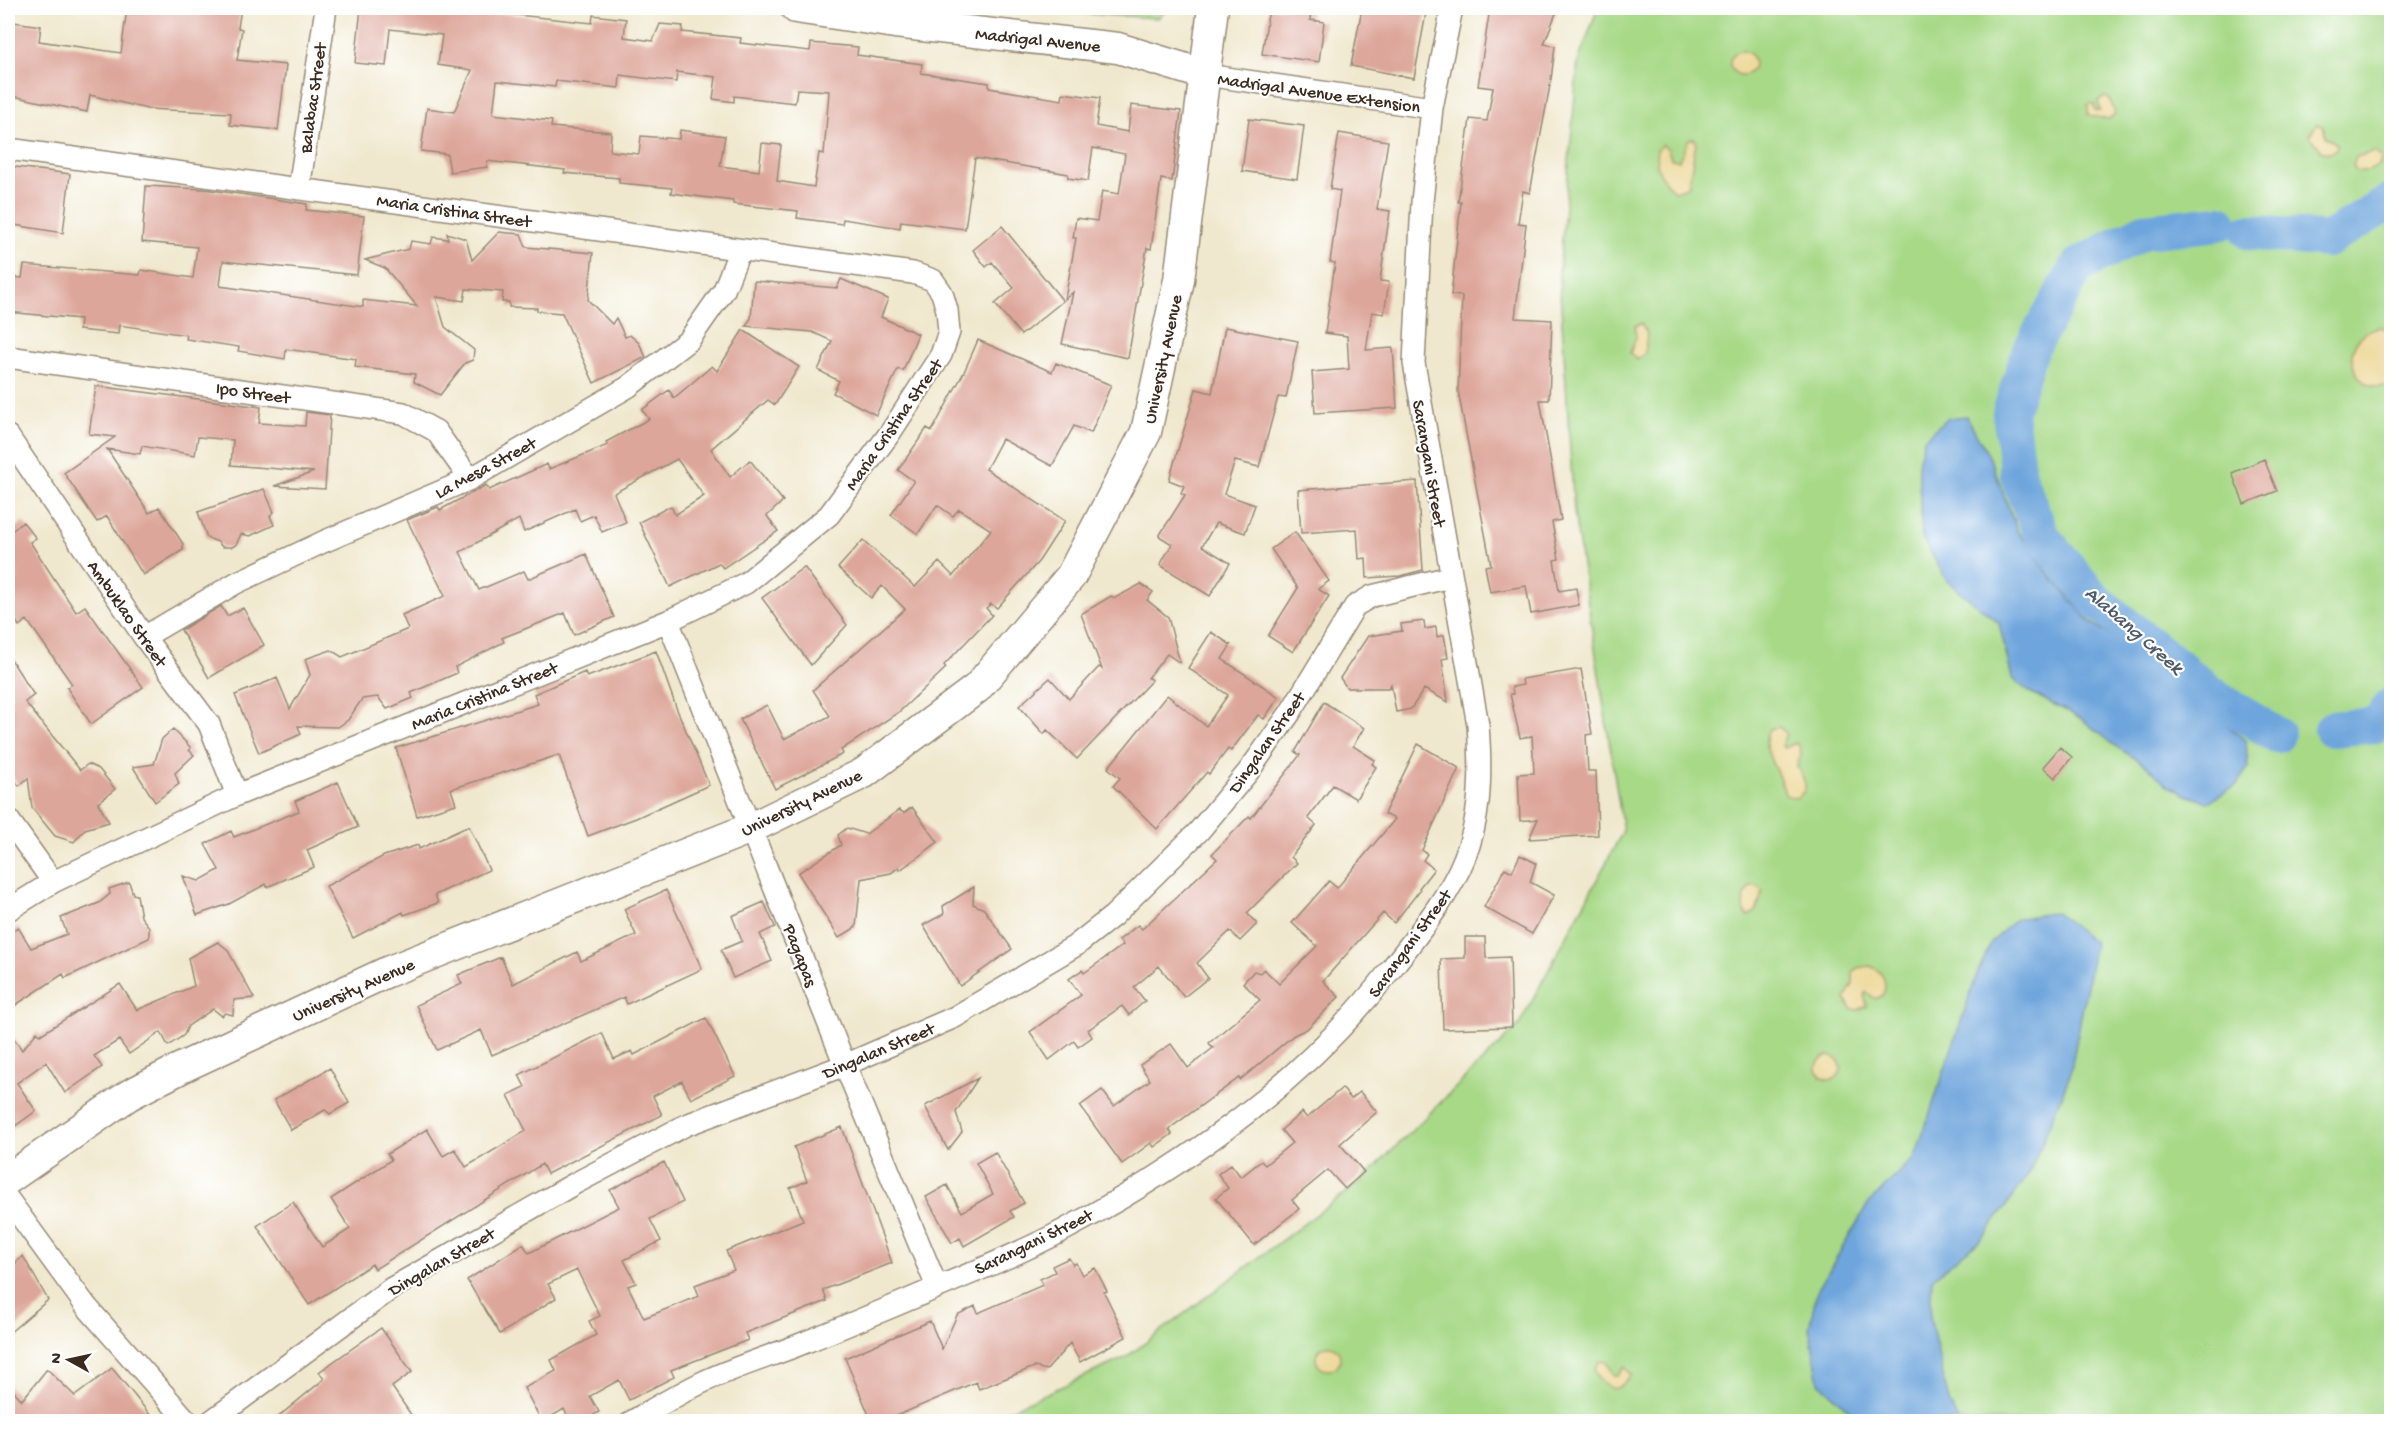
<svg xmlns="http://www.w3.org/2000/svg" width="2399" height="1429" font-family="'Gochi Hand',sans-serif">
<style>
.green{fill:#a7d987;stroke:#718252;stroke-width:1.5}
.sand{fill:#eeda9e;stroke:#94825e;stroke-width:1.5}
.water{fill:#6ea5dc;stroke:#54687d;stroke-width:1.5}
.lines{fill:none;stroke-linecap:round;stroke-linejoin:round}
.river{stroke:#6ea5dc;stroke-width:36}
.building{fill:#dda69a;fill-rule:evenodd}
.street-casing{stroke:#968976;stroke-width:24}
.secondary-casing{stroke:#968976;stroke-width:33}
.street{stroke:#fff;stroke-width:21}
.secondary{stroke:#fff;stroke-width:30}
.labels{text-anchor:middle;stroke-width:4.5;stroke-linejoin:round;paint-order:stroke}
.street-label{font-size:18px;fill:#3b2a1e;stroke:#fff}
.water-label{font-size:20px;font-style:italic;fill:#4f5b6a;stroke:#fff}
</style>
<rect width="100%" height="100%" fill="#fff"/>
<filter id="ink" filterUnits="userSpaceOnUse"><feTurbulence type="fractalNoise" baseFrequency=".0167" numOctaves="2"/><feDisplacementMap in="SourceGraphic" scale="12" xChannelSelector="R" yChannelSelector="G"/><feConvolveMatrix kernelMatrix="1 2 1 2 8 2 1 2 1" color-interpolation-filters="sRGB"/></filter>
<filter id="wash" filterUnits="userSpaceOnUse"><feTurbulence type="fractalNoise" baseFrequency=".008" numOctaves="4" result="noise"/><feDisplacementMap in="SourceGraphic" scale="24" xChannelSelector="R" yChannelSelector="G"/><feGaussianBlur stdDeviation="1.35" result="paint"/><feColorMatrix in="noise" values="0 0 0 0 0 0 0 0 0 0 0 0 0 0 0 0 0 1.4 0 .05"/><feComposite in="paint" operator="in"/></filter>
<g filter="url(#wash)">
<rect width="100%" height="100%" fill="#f0e8ce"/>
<path class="green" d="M1059 8H1169L1158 18 1058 12Z
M1598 8H2391V1421L983 1422 1125 1358 1361 1181 1519 1025 1623 831 1574 512 1559 274 1578 62Z"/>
<path class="sand" d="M1730 63a12 12 0 1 1 24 0a12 12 0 1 1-24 0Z
M2105 97 2110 99 2115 114 2109 120 2088 115V104H2094L2095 110 2100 111 2098 101Z
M2317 124 2323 126 2326 137 2337 144 2336 150 2330 153 2322 151 2309 135Z
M1689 139H1694L1696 144 1688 187 1674 191C1662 181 1654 166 1657 150L1662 144 1668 149 1671 159 1679 160Z
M2375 152 2381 157 2380 165 2368 171H2356L2353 164 2356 157Z
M1641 323 1647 333 1645 353 1637 360 1630 353 1636 338 1635 326Z
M2378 327 2391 329V384C2357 401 2330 341 2378 327Z
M1779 727 1786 733 1782 746 1784 748 1796 743 1800 747 1801 755 1797 766C1802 777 1813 789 1796 798L1785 795C1781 771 1758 750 1769 729Z
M1750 886H1757L1763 891 1756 912 1748 916C1739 907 1744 895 1750 886Z
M1870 966C1883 971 1888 982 1883 995L1876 999 1866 992 1864 995 1867 1006 1858 1010 1851 1009 1845 999 1853 984V972L1857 968Z
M1817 1068a12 12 0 1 1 24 0a12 12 0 1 1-24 0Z
M1316 1358a12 12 0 1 1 24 0a12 12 0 1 1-24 0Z
M1600 1361 1606 1362 1613 1375H1618L1625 1367 1631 1375 1621 1386 1614 1389C1604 1384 1599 1381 1594 1370Z"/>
<path class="water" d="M1966 416 1989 456 2018 532 2048 573 2091 623 2139 652 2246 741 2248 768 2235 787 2208 802 2186 795 2167 785 2146 765 2118 748 2080 718 2028 691 2012 678 1999 623 1947 581 1922 537 1918 464 1924 439 1947 418Z
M2056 912 2095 943 2070 1075 2029 1174 1984 1237 1932 1279 1930 1318 1949 1402 1958 1421H1861L1819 1382 1809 1328 1817 1291 1868 1204 1915 1157 1977 974 1991 943 2016 919Z"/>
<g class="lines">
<path class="river" d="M2220 223 2144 231 2078 266 2030 350 2010 413 2018 476 2042 536 2096 601 2221 701 2277 735
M2249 232 2327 240 2392 201
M2332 729 2376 725 2392 705"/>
</g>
<g id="blocks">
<path class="building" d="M127 8H241L238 28 242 29 237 60 286 65 278 130 230 125 231 113 147 109 90 95 87 112 8 95V57L14 22 41 26 39 41 121 53Z
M361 8H500L499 13 592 23 593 15 626 19 624 37 653 41 660 24 683 26 682 32 741 38 740 43 810 51 811 43 858 47 857 55 922 64 921 73 989 83V88L1062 100 1063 93 1100 98 1096 126 1128 132 1131 105 1181 111 1172 181 1161 179 1151 249 1147 248 1128 358 1062 344 1073 292 1065 299 1076 238H1073L1076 218 1097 221 1102 191 1119 194 1125 154 1093 148 1088 181 1068 178V174L975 158 965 229 901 221 900 228 843 219 842 224 797 218 798 211 733 204V201L671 193 672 188 619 183V178L564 173 565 170 487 161V167L450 172 447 154 421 151 427 108 454 112 472 70 438 65 442 35 390 29 386 66 355 63ZM677 72 716 77 713 99 734 102V96L795 103 797 89 829 91 824 154 819 153 814 187 777 181 781 145 762 143 759 171 720 166 725 136 680 130 679 139 641 136 639 154 610 151 611 132 551 127 552 121 493 114 497 81 555 87 556 81 619 88 620 75 676 82Z
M1269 8H1311L1310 20 1324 22 1319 62 1262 54Z
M1362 8H1395L1426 13 1414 78 1351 66Z
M1490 8H1558L1544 44 1555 46 1551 80 1530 193 1523 191 1518 223 1526 224 1515 318 1552 320 1549 400H1540L1561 520 1552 522 1559 559 1554 560 1559 591 1576 588 1579 605 1531 614 1526 586 1490 592 1485 566 1491 565 1458 391 1462 296 1451 295 1461 202H1458L1470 119 1487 121 1493 88 1478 86Z
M1249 119 1304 126 1297 179 1242 171Z
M1339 133 1388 141 1377 209 1390 211 1380 281 1389 282 1384 314 1372 312 1366 350 1393 348 1397 408 1315 413 1312 372 1349 369 1347 336 1325 333 1335 263 1330 262 1340 191 1330 189Z
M8 166 70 174 63 233 8 224Z
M146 186 204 189 254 196 307 204 306 210 364 216 357 275 223 261 220 286 363 307V300L417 306 385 268 365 260 409 249 411 241 431 244 433 237 448 239 447 233 466 239 472 260 499 232 521 234 526 247 593 253 588 300 612 324 616 318 625 337 630 335 639 343 646 357 594 383 562 313 537 311V308L509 307V302H502L503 292 466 289 464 301 436 297 445 327 474 350 473 360 465 363 440 395 414 382 415 374 355 367 356 359 286 349 285 359 238 351 239 347 186 339 187 335 119 325 118 334 79 330 80 319 8 312V277L22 278 24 265 140 275 141 270 193 278 197 247 142 242Z
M1002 226 1063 301 1021 335 995 304 1014 288 992 262 986 267 973 250Z
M841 279 888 299 881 317 918 334 903 371 898 369 876 415 833 393 839 381 818 370 832 341 812 332 746 326 751 318 754 281 837 288Z
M1225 327 1298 341 1286 398 1278 397 1259 467 1235 461 1224 494 1255 505 1245 533 1216 523 1202 546 1230 563 1210 596 1160 565 1172 544 1159 536 1185 495 1181 493 1184 486 1169 480 1196 389 1212 393Z
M743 330 799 367 775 405 768 400 711 449 730 477 750 460 783 501 767 516 778 531 723 568 719 563 670 587 639 522 671 506 675 515 704 496 677 459 614 493 626 522 602 532 594 515 580 521 575 509 524 532 519 519 460 552 479 590 524 571 528 579 586 554 614 617 574 635 565 613 502 638 504 642 455 667 457 673 411 693 413 698 387 709 378 697 362 699 348 720 338 727 298 726 301 734 259 753 235 695 277 678 290 709 310 675 305 659 331 650 342 657 408 629 402 615 445 596 407 520 438 507 440 510 486 485 489 490 547 464 549 469 608 445 606 442 649 419 642 410 669 390 674 398 712 366 717 371Z
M978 340 1052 372 1056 363 1111 385 1091 433 1074 426 1052 466 1002 439 986 469 1065 521 1039 561 997 608 991 604 986 608 992 615 944 665 946 668 899 712 841 750 843 754 775 789 740 719 767 705 784 739 830 716 813 690 905 609 882 586 871 598 838 568 863 540 915 587 939 562 953 576 991 530 959 509 953 516 937 505 918 534 891 515 914 481 898 470 927 428 932 431 964 372Z
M96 386 261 407 259 423 305 426 306 412 330 415 325 489 274 486 314 472 231 465 233 440 198 437 195 455 142 446 140 454 107 449 149 513 159 507 183 544V550L143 575 107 516 97 522 64 473 115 437 89 434Z
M2264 459 2277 491 2244 504 2232 473Z
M1417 481 1423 570 1400 576 1367 578 1366 558 1359 559 1357 529 1301 533 1298 490Z
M264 489 274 512 270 516 274 525 250 536 241 534 236 545 232 547H222L218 542 207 538 198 512Z
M23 522 36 538 30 542 76 612 85 606 143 687 91 724 67 688 72 684 27 620 19 626 8 608V534Z
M1295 532 1329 581 1318 589 1329 596 1293 652 1268 636 1298 588 1271 549Z
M804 567 847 625 811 665 762 598Z
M1141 584 1153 592 1147 600 1168 617 1180 663 1167 654 1148 678 1152 680 1077 759 1047 730 1044 734 1019 706 1050 678 1069 699 1099 667 1102 669 1081 614 1111 596 1115 598Z
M221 606 227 616 243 608 264 645 209 678 181 630Z
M1424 621 1425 629 1436 627 1437 637 1444 635 1448 658 1442 659 1448 702 1424 689 1411 709 1396 712 1391 684 1389 688H1347L1340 678 1368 636 1402 631 1401 624Z
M1211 632 1231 645 1222 659 1279 697 1264 719 1258 715 1231 751 1228 749 1209 774 1207 772 1157 829 1113 786 1120 778 1108 768 1167 695 1206 726 1228 695 1188 668Z
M656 651 676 707 709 785 636 818 588 836 559 755 451 789 456 804 417 816 396 748 538 704 534 694 585 672 587 677Z
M8 655 34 695 25 702 80 770 88 764 99 769 115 789 98 803 109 822 85 829 74 842 55 836 32 808 28 778 19 786 8 771Z
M1581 669 1592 734 1586 735 1588 771H1596L1598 835 1529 839 1538 819 1520 821 1518 774 1534 773 1532 736 1520 738 1510 694H1513L1512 687 1523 685 1522 679Z
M1324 702 1364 728 1353 746 1375 760 1372 764 1376 767 1356 799 1333 785 1308 818 1316 825 1291 857 1297 863 1247 913 1257 924 1240 941 1230 931 1197 963 1208 978 1184 997 1159 966 1134 987 1145 1001 1129 1015 1122 1006 1088 1030 1092 1037 1078 1047 1074 1041 1049 1060 1030 1032 1081 995 1069 979 1082 970 1084 973 1123 945 1119 940 1138 925 1142 929 1217 859 1212 854 1249 816 1251 818 1300 755 1295 752Z
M173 729 191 748 189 750 194 755 175 773 179 784 155 802 133 767 154 764 162 739Z
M1418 744 1459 768 1422 850 1427 854 1423 860 1434 869 1419 888 1420 890 1394 923 1383 913 1323 981 1339 997 1307 1029 1294 1035 1240 1080 1239 1078 1169 1129 1172 1134 1154 1147 1151 1143 1122 1164 1080 1106 1102 1090 1114 1106 1150 1080 1140 1065 1171 1044 1188 1068 1213 1048 1209 1043 1260 1000 1243 983 1254 971 1260 973 1264 969 1279 984 1317 946 1292 923 1329 881 1337 888 1395 819 1384 814Z
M2060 747 2072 757 2055 778 2043 767Z
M338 782 358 827 307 850 314 867 267 887 266 884 229 904 197 915 183 876 199 881 219 870 205 844 231 831 234 837 299 811 295 801Z
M912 807 938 842 900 870 899 867 891 873 861 879 856 927 839 938 798 873 841 845 838 835 847 828 866 834 899 810 904 813Z
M469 826 489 870 435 895 438 903 404 915 403 912 353 938 326 886 384 856 418 845 419 849Z
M1520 855 1536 863 1530 882 1554 895 1532 934 1484 907 1505 868 1512 872Z
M129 882 133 894 137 895 141 917 149 927V938L65 978 63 974 8 1010V934L18 927 31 948 67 934 61 918 99 903 110 894 109 889Z
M974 887 973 904 984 909 1012 949 960 986 923 925 944 914 943 906Z
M666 890 702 969 627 1004 624 997 492 1055 481 1030 437 1050 416 1005 462 984 458 975 501 957 513 984 577 952 581 961 636 935 624 909Z
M764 902 775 927 760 934 772 961 733 978 721 950 742 941 732 916Z
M1465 937H1485L1486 958 1510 957 1512 1027 1443 1029 1441 959 1465 958Z
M218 942 227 949 254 998 234 1000 233 1015 225 1013 222 1016 213 1009 188 1026 184 1035 168 1046 161 1032 129 1054 119 1040 94 1056 102 1067 65 1093 46 1062 17 1083 36 1111 8 1131V1030L22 1050 37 1032 40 1035 120 984 137 1010 194 986 188 958Z
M706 1018 735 1076 691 1099 682 1081 653 1096 662 1115 547 1174 542 1164 375 1269 372 1264 309 1305 257 1226 293 1202 322 1247 350 1229 331 1199 391 1160 387 1154 427 1129 443 1156 455 1149 466 1167 526 1131 508 1095 525 1087 519 1075 602 1033 614 1059 632 1051 634 1055Z
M330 1068 349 1103 330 1114 325 1110 291 1130 274 1100Z
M978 1078 956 1112 962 1132 948 1150 925 1106Z
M1342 1088 1351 1099 1360 1092 1377 1112 1340 1144 1364 1172 1345 1189 1328 1170 1292 1200 1299 1209 1254 1245 1216 1198 1228 1188 1218 1174 1231 1164 1241 1177 1261 1161 1265 1165 1292 1143 1281 1130 1302 1112 1307 1118Z
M842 1127 892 1263 823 1290 827 1301 745 1333 748 1340 671 1370 674 1377 629 1400 619 1380 590 1396 599 1412 582 1422H571L564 1409 542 1422 524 1388 556 1371 551 1360 596 1335 589 1321 600 1316 577 1270 548 1284 556 1298 500 1334 467 1280 523 1244 529 1253 619 1207 610 1190 664 1162 683 1202 650 1219 661 1241 624 1260 636 1283 628 1286 644 1318 699 1296 695 1285 734 1270 726 1251 803 1220 790 1188 807 1181 794 1147Z
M995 1152 1024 1203 1010 1211 1014 1217 964 1246 960 1238 952 1243 926 1197 947 1185 962 1212 993 1194 976 1163Z
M23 1256 48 1300 8 1334V1270Z
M1069 1258 1073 1265 1076 1263 1082 1275 1095 1268 1107 1291 1104 1292 1126 1337 1080 1362 1070 1343 1047 1370 1034 1367 979 1389 976 1382 882 1422H872L845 1358 930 1321 942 1349 957 1315 975 1306 978 1313 1043 1285 1040 1279 1055 1272 1052 1266Z
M381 1328 412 1372 392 1387 416 1422H272L324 1379 319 1372Z
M112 1368 156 1422H8V1385L22 1400 47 1369 75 1396Z"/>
</g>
</g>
<g filter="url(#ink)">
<use href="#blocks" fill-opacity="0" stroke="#968976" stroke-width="1.5"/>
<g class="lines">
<defs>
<path id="street" d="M1206 75 1432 108
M8 149 913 273 933 280 942 293 947 310 949 332 941 355 890 433 829 515 746 583 668 621 237 795 53 882 8 910
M299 189 326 8
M8 357 403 413 436 431 470 479
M8 436 144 637 209 724 237 795
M668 621 845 1065 937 1287
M144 637 236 583 323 542 470 479 628 387 689 340 724 290 740 250
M8 819 53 882
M8 1199 86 1306 188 1422
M210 1422 392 1288 574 1184 686 1125 845 1065 955 1017 1075 946 1113 916 1199 831 1248 772 1290 713 1355 606 1372 596 1450 577
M631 1422C655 1408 678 1394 703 1382 732 1368 765 1358 796 1346 843 1327 890 1308 936 1288 979 1270 1023 1252 1064 1230 1187 1165 1306 1080 1391 969 1462 879 1487 844 1478 725L1414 363 1422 202 1432 108 1452 8"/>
<path id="secondary" d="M796 8 895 23 1118 48 1206 75
M8 1179 129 1095 183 1067 387 972 751 828 864 773 977 688 1071 576 1146 432 1179 280 1213 8"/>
</defs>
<use href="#street" class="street-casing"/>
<use href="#secondary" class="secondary-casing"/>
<use href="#street" class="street"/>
<use href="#secondary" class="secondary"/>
</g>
</g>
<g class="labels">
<g class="street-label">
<text transform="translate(1038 39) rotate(6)" y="6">Madrigal Avenue</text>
<text transform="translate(1319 92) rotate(8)" y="6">Madrigal Avenue Extension</text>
<text transform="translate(312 98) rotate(-82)" y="6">Balabac Street</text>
<text transform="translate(454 210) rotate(8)" y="6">Maria Cristina Street</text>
<text transform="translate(1162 359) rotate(-78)" y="6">University Avenue</text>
<text transform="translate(253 392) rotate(8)" y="6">Ipo Street</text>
<text transform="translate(893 424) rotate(-55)" y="6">Maria Cristina Street</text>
<text transform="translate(1430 463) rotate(80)" y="6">Sarangani Street</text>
<text transform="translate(485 467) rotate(-28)" y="6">La Mesa Street</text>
<text transform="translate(128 613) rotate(55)" y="6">Ambuklao Street</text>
<text transform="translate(484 695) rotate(-22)" y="6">Maria Cristina Street</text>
<text transform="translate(1266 742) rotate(-55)" y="6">Dingalan Street</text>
<text transform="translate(801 802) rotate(-26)" y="6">University Avenue</text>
<text transform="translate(1409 943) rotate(-54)" y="6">Sarangani Street</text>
<text transform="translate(801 955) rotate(69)" y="6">Pagapas</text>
<text transform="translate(353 989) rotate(-24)" y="6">University Avenue</text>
<text transform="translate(878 1050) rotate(-23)" y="6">Dingalan Street</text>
<text transform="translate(1033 1241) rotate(-26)" y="6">Sarangani Street</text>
<text transform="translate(441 1261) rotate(-30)" y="6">Dingalan Street</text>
</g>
<g class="water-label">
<text transform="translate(2135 629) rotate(41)" y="7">Alabang Creek</text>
</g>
</g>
<rect width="2399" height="1429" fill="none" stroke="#fff" stroke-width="30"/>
<g transform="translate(69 1360) rotate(278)" stroke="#ffffff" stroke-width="4.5" paint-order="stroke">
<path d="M0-4.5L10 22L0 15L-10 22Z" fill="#3b2a1e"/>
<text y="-9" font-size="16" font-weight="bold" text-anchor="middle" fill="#3b2a1e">N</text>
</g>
</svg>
